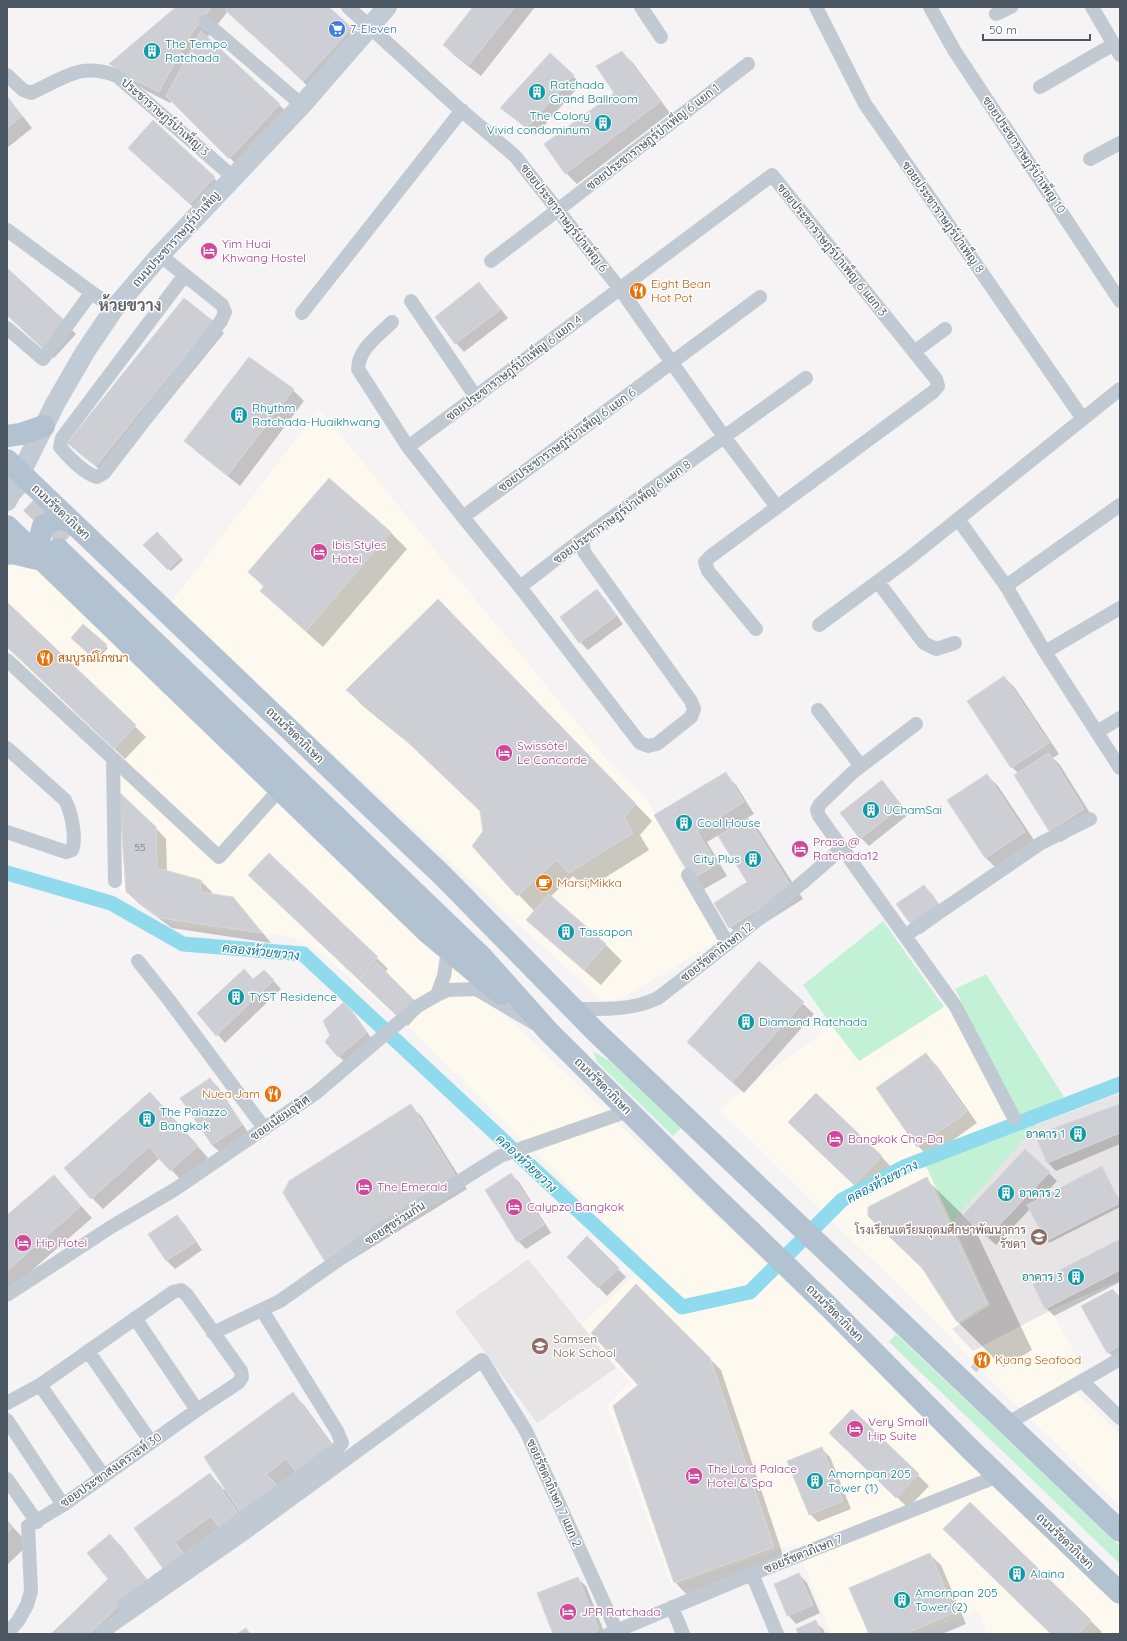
<svg xmlns="http://www.w3.org/2000/svg" width="1127" height="1641" font-family="Quicksand,Sarabun,sans-serif">
<style>
.commercial{fill:#fdf9ef}
.education{fill:#e6e4e5}
.green{fill:#c3f1d5}
.shadow{fill:#0003}
.lines{fill:none;stroke-linecap:round;stroke-linejoin:round}
.canal{stroke:#90daee;stroke-width:15}
.building{fill:#cdcfd5;stroke:#d7d9de}
.primary-tunnel{stroke:#caccce;stroke-width:22;stroke-dasharray:22 11;stroke-linecap:butt}
.minor{stroke:#c1cad2;stroke-width:14}
.secondary{stroke:#c1cbd6;stroke-width:20}
.primary{stroke:#b3c2d1;stroke-width:22}
.labels{text-anchor:middle;stroke-width:3;stroke-linejoin:round;paint-order:stroke}
.number-label{font-size:10px;fill:#6b747e}
.shop-label{font-size:12px;fill:#366cbe;stroke:#fff;text-anchor:start}
.culture-label{font-size:12px;fill:#0d838f;stroke:#fff;text-anchor:start}
.street-label{font-size:12px;fill:#4a5661;stroke:#fff}
.hotel-label{font-size:12px;fill:#b23c85;stroke:#fff;text-anchor:start}
.food-label{font-size:12px;fill:#c56008;stroke:#fff;text-anchor:start}
.education-label{font-size:12px;fill:#785e54;stroke:#fff;text-anchor:end}
.water-label{font-size:13px;font-style:italic;fill:#0c7c9b;stroke:#fff}
.district-label{font-size:16px;font-weight:bold;fill:#5f6368;stroke:#fff}
</style>
<rect width="100%" height="100%" fill="#f5f3f3"/>
<path class="commercial" d="M319 409 604 756 649 802 718 941 619 1000 602 1001 170 604Z
M7 536 614 1120 899 1388 1120 1599V1634H987L978 1611 915 1634H831L796 1544 672 1587 607 1405 630 1382 582 1325 647 1263 413 1031 312 946 288 936 172 926 120 892 118 772 7 656Z
M959 997 1025 1129 927 1166 990 1306 952 1329 973 1351 1051 1310 1083 1369 1065 1383 1120 1434V1506L1008 1397 917 1304 718 1109 832 1026 860 1061Z"/>
<path class="education" d="M1120 1093V1280L1051 1310 973 1351 952 1329 990 1305 926 1166Z
M528 1259 616 1368 537 1423 455 1312Z"/>
<path class="green" d="M883 921 944 1007 859 1061 832 1026 803 985Z
M986 974 1064 1097 1019 1117 955 989Z
M593 1051 611 1062 682 1127 673 1136 597 1062Z
M1038 1123 952 1222 926 1166Z
M896 1334 1120 1546V1564L889 1342Z"/>
<path class="shadow" d="M178 7H327L362 40 314 92 228 11 207 38 290 115 241 169 172 100 170 103 145 90 122 75 111 64Z
M474 7H535L481 76 455 56 444 45Z
M622 52 633 63 670 113 577 184 566 173 615 94Z
M573 76 581 84 535 136 502 108Z
M7 96 32 128 7 148Z
M140 159 214 178 225 189 202 215Z
M7 269 76 334 54 358 7 315Z
M479 284 487 292 508 318 464 352 456 343 436 317Z
M212 322 224 333 108 476 80 454 69 443Z
M250 359 293 390 304 401 240 486 197 452 186 441Z
M329 479 391 533 407 549 323 647 278 607 261 591 264 587 249 572Z
M157 534 183 560 171 571 145 545Z
M597 591 605 599 623 624 588 650 580 642Z
M7 603 146 737 125 759 7 646Z
M454 617 652 821 640 835 649 850 587 889 573 876 550 897 606 945 622 961 601 985 544 936 528 919 535 912 473 846 484 831 482 812 412 746 363 706 347 690Z
M84 626 108 648 97 660 73 638Z
M1004 677 1015 688 1059 754 1053 758 1060 765 1095 821 1061 842 1050 831 1015 775 1018 773 1012 767Z
M725 774 736 785 754 814 747 818 759 830 803 899 741 938 730 927 749 883 719 835 707 842 727 876 704 889 655 816Z
M987 775 998 786 1036 843 997 869 986 858 948 800Z
M882 781 909 814 869 846 861 838Z
M155 827 166 839 167 872 200 880 212 892 211 895 233 898 244 910 271 943 172 928 138 903 127 892Z
M924 886 932 894 947 915 921 934 913 926Z
M377 958 388 969 385 972 422 1010 408 1026 359 979Z
M759 963 814 1014 744 1093 699 1053Z
M272 979 281 989 225 1043 199 1013 254 980Z
M344 1003 352 1011 374 1042 347 1065 339 1056 331 1035Z
M926 1055 937 1066 977 1123 929 1157 918 1146 878 1088Z
M210 1079 218 1087 249 1134 221 1153 212 1145Z
M161 1104 208 1158 182 1181 160 1158 103 1209 92 1198Z
M1120 1105V1144L1056 1171 1048 1163 1037 1136Z
M411 1106 422 1117 467 1189 335 1270 324 1259Z
M800 1133 881 1156 892 1168 866 1195Z
M1025 1150 1057 1181 1040 1199 1102 1168 1120 1201V1207L1049 1243 1030 1209 996 1245 972 1223 1032 1350 1003 1367 957 1321 926 1272 869 1215 926 1179 964 1216Z
M511 1174 519 1182 551 1233 526 1249 518 1241Z
M54 1176 92 1218 7 1292V1217Z
M177 1216 185 1225 202 1250 175 1269 167 1261 150 1235Z
M587 1238 626 1277 607 1296 569 1257Z
M1120 1240V1282L1054 1316 1046 1308Z
M636 1285 721 1370 784 1558 686 1594 675 1582 639 1385Z
M1113 1290 1120 1297V1358L1116 1360 1108 1352Z
M293 1394 304 1405 343 1459 197 1570 135 1528 210 1474 224 1490 226 1489Z
M852 1410 929 1486 908 1508 842 1444Z
M821 1448 830 1457 851 1509 818 1522 810 1514Z
M970 1503 1102 1632 1099 1634H1052Z
M7 1521 29 1544 7 1565Z
M110 1535 121 1546 156 1591 112 1634H53L109 1579Z
M929 1554 941 1565 966 1624 942 1634H870Z
M799 1574 807 1583 820 1613 796 1624 788 1615Z
M577 1578 586 1586 605 1634H555Z
M815 1622 824 1630 825 1634H800Z"/>
<g class="lines">
<path class="canal" d="M7 873 111 903 183 944 303 954 682 1307 750 1292 842 1200 904 1167 1120 1084"/>
</g>
<path class="building" d="M176 7H212L187 39 159 92 132 79 109 64Z
M228 7H329L352 28 303 81 225 10Z
M473 7H515L469 65 443 45Z
M201 31 280 104 229 159 166 96Z
M622 51 660 102 565 174 544 144 614 93 596 66Z
M550 53 574 75 527 128 500 108Z
M7 97 22 116 7 128Z
M153 120 215 177 190 204 128 148Z
M7 268 66 322 42 348 7 315Z
M479 282 500 310 455 344 435 317Z
M184 298 213 321 96 466 67 443Z
M249 357 294 389 228 475 184 441Z
M329 478 391 532 306 631 260 591 264 586 248 572Z
M157 532 181 557 168 570 143 545Z
M597 589 616 616 579 643 560 617Z
M438 599 636 804 624 818 633 833 569 873 557 860 517 896 472 846 483 831 480 811 394 729 346 690Z
M7 602 136 725 114 749 7 647Z
M83 624 107 645 94 659 71 638Z
M1004 676 1049 743 1011 768 967 701Z
M1049 753 1084 809 1049 831 1014 775Z
M726 772 744 802 697 831 717 864 692 879 654 815Z
M987 774 1025 832 985 858 947 800Z
M882 780 902 806 860 839 840 813Z
M119 792 156 827 157 868 201 880 200 892 233 897 262 933 160 918 126 892Z
M748 818 792 888 729 928 714 903 747 882 718 836Z
M269 853 378 957 359 980 248 875Z
M924 885 940 906 912 926 896 904Z
M549 894 606 944 584 970 526 920Z
M759 961 804 1002 732 1082 687 1042Z
M377 963 415 1001 399 1018 359 980Z
M244 969 253 979 264 970 274 980 216 1036 197 1013Z
M344 1002 366 1033 338 1057 325 1042 330 1035 323 1021Z
M926 1053 967 1112 917 1147 876 1088Z
M210 1078 242 1125 212 1145 180 1098Z
M150 1092 198 1146 170 1171 149 1147 91 1199 64 1168Z
M816 1093 882 1156 854 1185 788 1122Z
M411 1104 457 1178 324 1260 283 1193 289 1181Z
M1120 1104V1133L1047 1163 1035 1135Z
M1025 1149 1050 1172 987 1238 963 1215Z
M1102 1166 1120 1203 1046 1241 1027 1205Z
M511 1173 544 1225 517 1242 485 1190Z
M54 1175 81 1206 7 1271V1215Z
M927 1177 987 1303 957 1322 922 1268 868 1216V1207Z
M177 1215 195 1242 166 1261 148 1234Z
M587 1236 619 1268 598 1288 567 1257Z
M1120 1239V1270L1045 1309 1033 1284Z
M636 1284 710 1358 774 1547 674 1583 613 1406 638 1385 591 1333Z
M1113 1289 1120 1302V1345L1107 1353 1081 1306Z
M974 1364 979 1369 976 1372 971 1367Z
M293 1392 333 1448 298 1474 286 1459 266 1474 279 1487 242 1515 204 1457Z
M852 1409 919 1474 896 1498 829 1433Z
M822 1447 843 1501 809 1515 787 1461Z
M210 1473 242 1519 222 1532 211 1516 175 1542 187 1558 166 1573 134 1528Z
M970 1502 1091 1620 1078 1634H1051L943 1529Z
M7 1520 13 1527 7 1533Z
M110 1534 146 1579 90 1634H51L108 1579 87 1553Z
M930 1553 955 1612 905 1634H869L849 1588Z
M799 1573 813 1605 787 1616 774 1584Z
M578 1577 599 1630 591 1634H553L537 1593Z
M816 1620 821 1634H798L796 1629Z
M246 1628 250 1634H237Z"/>
<g class="lines">
<path class="primary-tunnel" d="M7 480 68 538"/>
<path class="minor" d="M348 7 454 104 515 156 620 289 725 438 777 507
M641 7 661 37
M816 7 865 104 1083 419
M930 7 954 50 1120 301
M1092 7 1120 55
M996 14 1011 7
M205 22 302 105
M7 75 23 90 31 93C63 79 81 61 117 76L233 177
M1040 87 1114 44
M1090 159 1120 143
M7 230 114 309
M160 255 222 305 225 312 221 321 104 473 97 477C85 474 68 457 60 447L62 438 184 276
M491 261 748 64
M411 301 476 397
M302 313 462 110
M392 322C378 336 359 348 358 369L408 447 463 517 520 587 640 743 648 746 657 744 691 717 694 709 691 701 584 552 582 539
M7 328 43 359 91 293
M914 352 945 329
M408 447 772 175 936 379 938 386 933 392 711 556 705 562 708 571 756 629
M463 517 760 297
M958 519 1006 586 1045 652 1120 768
M878 582 924 643 936 649 955 643
M1006 586 1120 505
M520 587 582 539 806 378
M819 625 907 560 1120 389
M1045 652 1120 608
M7 660 219 857 279 790
M818 710 861 766
M916 724 852 773 820 804 817 810 819 816 956 1007 1014 1118
M1097 732 1120 718
M7 748 65 800C71 811 77 838 72 850L66 852 7 832
M113 760 115 881
M688 875 728 944
M906 935 1041 843 1090 819
M138 961 169 1000 264 1128
M437 995 444 976 448 950
M573 1009C602 1009 631 1011 658 998 721 950 783 901 842 848
M7 1295 111 1227 174 1190 316 1093 418 1006 437 995 448 990 476 989 534 1023
M135 1318 197 1410
M213 1333 280 1301 375 1234 500 1156 628 1111
M88 1351 151 1442
M1082 1381 1120 1359
M40 1385 103 1475
M7 1403 40 1385 173 1292 181 1290 187 1295 241 1371 242 1377 238 1383 197 1410 63 1505 28 1526 31 1591 27 1605 18 1621 7 1634
M7 1420 63 1505
M1006 1424 1082 1381 1120 1418
M7 1479 37 1522
M752 1574 777 1634
M123 1606 337 1449 342 1443 337 1431 262 1310
M672 1607 683 1634
M102 1634 111 1626 245 1533 482 1360 526 1431 618 1634
M609 1634 752 1574 998 1476"/>
<path class="secondary" d="M7 501 55 404 85 352 114 309 160 255 302 105 387 7"/>
<path class="primary" d="M7 436 21 434 44 426
M7 460 443 876 596 1032 1120 1531
M7 526 427 932 501 994
M58 549 483 958 549 1032 709 1191 829 1307 969 1448 1120 1593
M7 554 12 553 42 560
M42 560 38 544 43 526 58 518 72 522"/>
</g>
<defs>
<symbol id="supermarket-disc" viewBox="-11 -11 22 22"><circle r="9.5" fill="#3f7fe0" stroke="#fff"/><path d="M-6-5.5h2.5l.6 2H6L4.5 2H-2.5L-4.4-4H-6ZM-1.5 3.2a1.3 1.3 0 1 0 .1 0ZM3 3.2a1.3 1.3 0 1 0 .1 0Z" fill="#fff"/></symbol>
<symbol id="building-disc" viewBox="-11 -11 22 22"><circle r="9.5" fill="#0f9aa8" stroke="#fff"/><path d="M-4-6H4V6H1V3H-1V6H-4ZM-2.5-4.3h1.7v1.8h-1.7ZM.8-4.3h1.7v1.8H.8ZM-2.5-1h1.7V.8h-1.7ZM.8-1h1.7V.8H.8Z" fill="#fff"/></symbol>
<symbol id="hotel-disc" viewBox="-11 -11 22 22"><circle r="9.5" fill="#d1479c" stroke="#fff"/><path d="M-6-4.5h1.5V1H6V5H4.5V3h-9V5H-6ZM-4 0a1.8 1.8 0 1 1 3.6 0ZM.5 0V-2.5h3Q6-2.5 6 0Z" fill="#fff"/></symbol>
<symbol id="restaurant-disc" viewBox="-11 -11 22 22"><circle r="9.5" fill="#e8710a" stroke="#fff"/><path d="M-5-6h1v4h1v-4h1v4h1v-4h1v5L-1.5 .5V6h-2V.5L-5-1ZM5-6V6H3V1.5H1.5Q1.5-4 5-6Z" fill="#fff"/></symbol>
<symbol id="cafe-disc" viewBox="-11 -11 22 22"><circle r="9.5" fill="#e8710a" stroke="#fff"/><path d="M-5.5-4.5H6V0H3Q3 3.5 0 3.5H-2.5Q-5.5 3.5-5.5 0ZM3-3.2v2h1.7v-2ZM-6 4.5H4V6H-6Z" fill="#fff"/></symbol>
<symbol id="school-disc" viewBox="-11 -11 22 22"><circle r="9.5" fill="#8d6e63" stroke="#fff"/><path d="M0-5L7-2L0 1L-7-2ZM-4 1L0 2.5L4 1V4Q0 6-4 4Z" fill="#fff"/></symbol>
</defs>
<g fill-rule="evenodd">
<use href="#supermarket-disc" x="327" y="19" width="20" height="20"/>
<use href="#building-disc" x="142" y="41" width="20" height="20"/>
<use href="#building-disc" x="527" y="82" width="20" height="20"/>
<use href="#building-disc" x="593" y="113" width="20" height="20"/>
<use href="#hotel-disc" x="199" y="241" width="20" height="20"/>
<use href="#restaurant-disc" x="628" y="281" width="20" height="20"/>
<use href="#building-disc" x="229" y="405" width="20" height="20"/>
<use href="#hotel-disc" x="309" y="542" width="20" height="20"/>
<use href="#restaurant-disc" x="35" y="648" width="20" height="20"/>
<use href="#hotel-disc" x="494" y="743" width="20" height="20"/>
<use href="#building-disc" x="861" y="800" width="20" height="20"/>
<use href="#building-disc" x="674" y="813" width="20" height="20"/>
<use href="#hotel-disc" x="790" y="839" width="20" height="20"/>
<use href="#building-disc" x="743" y="849" width="20" height="20"/>
<use href="#cafe-disc" x="534" y="873" width="20" height="20"/>
<use href="#building-disc" x="556" y="922" width="20" height="20"/>
<use href="#building-disc" x="226" y="987" width="20" height="20"/>
<use href="#building-disc" x="736" y="1012" width="20" height="20"/>
<use href="#restaurant-disc" x="263" y="1084" width="20" height="20"/>
<use href="#building-disc" x="137" y="1109" width="20" height="20"/>
<use href="#building-disc" x="1068" y="1124" width="20" height="20"/>
<use href="#hotel-disc" x="825" y="1129" width="20" height="20"/>
<use href="#hotel-disc" x="354" y="1177" width="20" height="20"/>
<use href="#building-disc" x="996" y="1183" width="20" height="20"/>
<use href="#hotel-disc" x="504" y="1197" width="20" height="20"/>
<use href="#school-disc" x="1029" y="1227" width="20" height="20"/>
<use href="#hotel-disc" x="13" y="1233" width="20" height="20"/>
<use href="#building-disc" x="1066" y="1267" width="20" height="20"/>
<use href="#school-disc" x="530" y="1336" width="20" height="20"/>
<use href="#restaurant-disc" x="972" y="1350" width="20" height="20"/>
<use href="#hotel-disc" x="845" y="1419" width="20" height="20"/>
<use href="#hotel-disc" x="684" y="1466" width="20" height="20"/>
<use href="#building-disc" x="805" y="1471" width="20" height="20"/>
<use href="#building-disc" x="1007" y="1564" width="20" height="20"/>
<use href="#building-disc" x="892" y="1590" width="20" height="20"/>
<use href="#hotel-disc" x="558" y="1602" width="20" height="20"/>
</g>
<g class="labels">
<g class="number-label">
<text x="140" y="851">55</text>
</g>
<g class="shop-label">
<text x="350" y="33">7-Eleven</text>
</g>
<g class="culture-label">
<text x="165" y="48">The Tempo<tspan x="165" dy="14">Ratchada</tspan></text>
<text x="550" y="89">Ratchada<tspan x="550" dy="14">Grand Ballroom</tspan></text>
<text x="590" y="120" text-anchor="end">The Colory<tspan x="590" dy="14">Vivid condominum</tspan></text>
<text x="252" y="412">Rhythm<tspan x="252" dy="14">Ratchada-Huaikhwang</tspan></text>
<text x="884" y="814">UChamSai</text>
<text x="697" y="827">Cool House</text>
<text x="740" y="863" text-anchor="end">City Plus</text>
<text x="579" y="936">Tassapon</text>
<text x="249" y="1001">TYST Residence</text>
<text x="759" y="1026">Diamond Ratchada</text>
<text x="160" y="1116">The Palazzo<tspan x="160" dy="14">Bangkok</tspan></text>
<text x="1065" y="1138" text-anchor="end">อาคาร 1</text>
<text x="1019" y="1197">อาคาร 2</text>
<text x="1063" y="1281" text-anchor="end">อาคาร 3</text>
<text x="828" y="1478">Amornpan 205<tspan x="828" dy="14">Tower (1)</tspan></text>
<text x="1030" y="1578">Alaina</text>
<text x="915" y="1597">Amornpan 205<tspan x="915" dy="14">Tower (2)</tspan></text>
</g>
<g class="street-label">
<text transform="translate(165 117) rotate(41)" y="4">ประชาราษฎร์บำเพ็ญ 3</text>
<text transform="translate(653 137) rotate(-38)" y="4">ซอยประชาราษฎร์บำเพ็ญ 6 แยก 1</text>
<text transform="translate(1024 155) rotate(56)" y="4">ซอยประชาราษฎร์บำเพ็ญ 10</text>
<text transform="translate(943 217) rotate(55)" y="4">ซอยประชาราษฎร์บำเพ็ญ 8</text>
<text transform="translate(564 218) rotate(52)" y="4">ซอยประชาราษฎร์บำเพ็ญ 6</text>
<text transform="translate(176 239) rotate(-48)" y="4">ถนนประชาราษฎร์บำเพ็ญ</text>
<text transform="translate(832 250) rotate(51)" y="4">ซอยประชาราษฎร์บำเพ็ญ 6 แยก 3</text>
<text transform="translate(514 368) rotate(-37)" y="4">ซอยประชาราษฎร์บำเพ็ญ 6 แยก 4</text>
<text transform="translate(567 440) rotate(-36)" y="4">ซอยประชาราษฎร์บำเพ็ญ 6 แยก 6</text>
<text transform="translate(61 512) rotate(43)" y="4">ถนนรัชดาภิเษก</text>
<text transform="translate(622 512) rotate(-36)" y="4">ซอยประชาราษฎร์บำเพ็ญ 6 แยก 8</text>
<text transform="translate(295 735) rotate(44)" y="4">ถนนรัชดาภิเษก</text>
<text transform="translate(717 952) rotate(-38)" y="4">ซอยรัชดาภิเษก 12</text>
<text transform="translate(603 1086) rotate(45)" y="4">ถนนรัชดาภิเษก</text>
<text transform="translate(280 1118) rotate(-35)" y="4">ซอยเนียมอุทิศ</text>
<text transform="translate(395 1223) rotate(-33)" y="4">ซอยสุขร่วมกัน</text>
<text transform="translate(835 1313) rotate(45)" y="4">ถนนรัชดาภิเษก</text>
<text transform="translate(111 1470) rotate(-35)" y="4">ซอยประชาสงเคราะห์ 30</text>
<text transform="translate(554 1493) rotate(66)" y="4">ซอยรัชดาภิเษก 7 แยก 2</text>
<text transform="translate(1065 1541) rotate(44)" y="4">ถนนรัชดาภิเษก</text>
<text transform="translate(803 1554) rotate(-22)" y="4">ซอยรัชดาภิเษก 7</text>
</g>
<g class="hotel-label">
<text x="222" y="248">Yim Huai<tspan x="222" dy="14">Khwang Hostel</tspan></text>
<text x="332" y="549">Ibis Styles<tspan x="332" dy="14">Hotel</tspan></text>
<text x="517" y="750">Swissôtel<tspan x="517" dy="14">Le Concorde</tspan></text>
<text x="813" y="846">Praso @<tspan x="813" dy="14">Ratchada12</tspan></text>
<text x="848" y="1143">Bangkok Cha-Da</text>
<text x="377" y="1191">The Emerald</text>
<text x="527" y="1211">Calypzo Bangkok</text>
<text x="36" y="1247">Hip Hotel</text>
<text x="868" y="1426">Very Small<tspan x="868" dy="14">Hip Suite</tspan></text>
<text x="707" y="1473">The Lord Palace<tspan x="707" dy="14">Hotel &amp; Spa</tspan></text>
<text x="581" y="1616">JPR Ratchada</text>
</g>
<g class="food-label">
<text x="651" y="288">Eight Bean<tspan x="651" dy="14">Hot Pot</tspan></text>
<text x="58" y="662">สมบูรณ์โภชนา</text>
<text x="557" y="887">Marsi;Mikka</text>
<text x="260" y="1098" text-anchor="end">Nuea Jam</text>
<text x="995" y="1364">Kuang Seafood</text>
</g>
<g class="education-label">
<text x="1026" y="1234">โรงเรียนเตรียมอุดมศึกษาพัฒนาการ<tspan x="1026" dy="14">รัชดา</tspan></text>
<text x="553" y="1343" text-anchor="start">Samsen<tspan x="553" dy="14">Nok School</tspan></text>
</g>
<g class="water-label">
<text transform="translate(261 951) rotate(6)" y="5">คลองห้วยขวาง</text>
<text transform="translate(527 1163) rotate(43)" y="5">คลองห้วยขวาง</text>
<text transform="translate(882 1181) rotate(-27)" y="5">คลองห้วยขวาง</text>
</g>
<g class="district-label">
<text x="130" y="311">ห้วยขวาง</text>
</g>
</g>
<rect width="1127" height="1641" fill="none" stroke="#4a5661" stroke-width="16"/>
<path d="M983 34v6h107v-6" fill="none" stroke="#4a5661" stroke-width="2"/>
<text x="989" y="34" font-size="12" fill="#4a5661" stroke="#ffffff" stroke-width="3" paint-order="stroke">50 m</text>
</svg>
